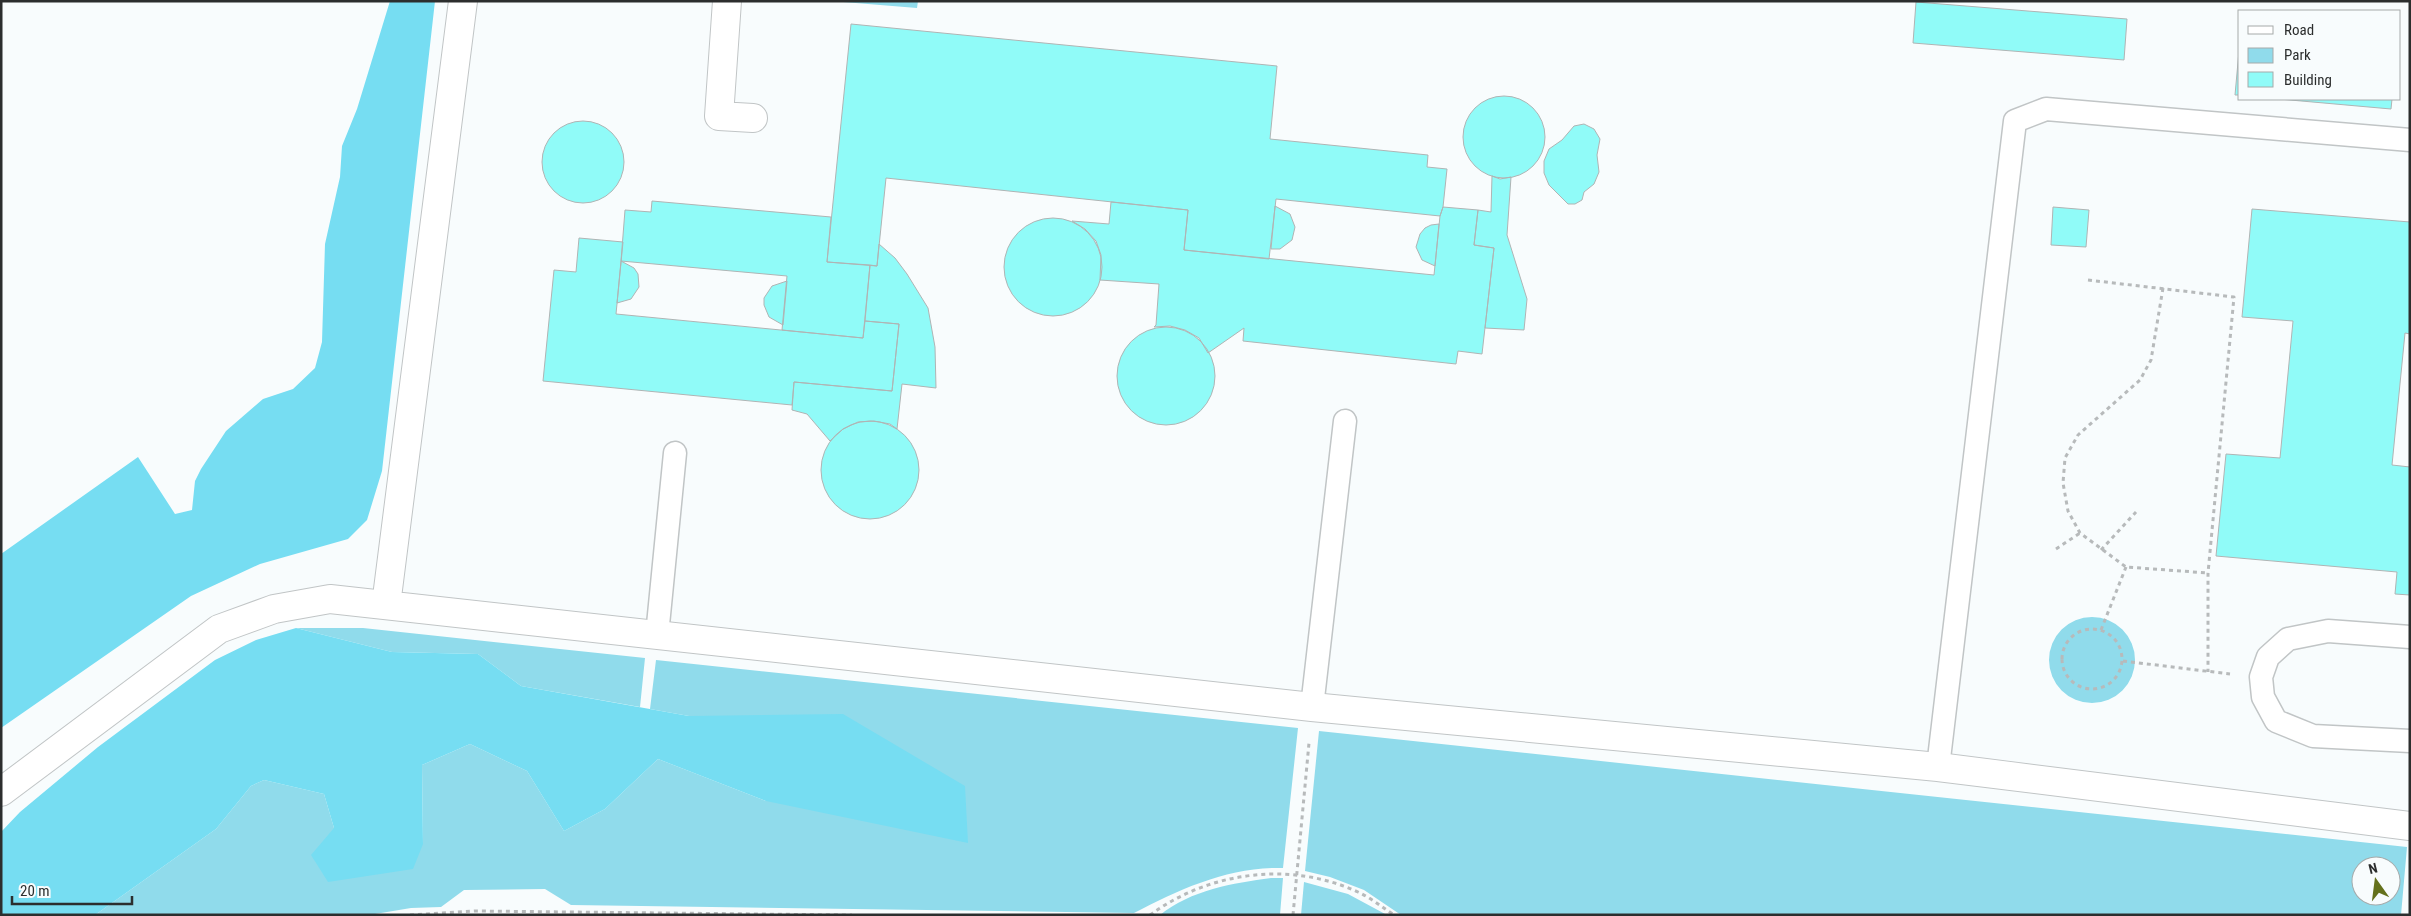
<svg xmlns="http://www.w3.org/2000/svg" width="2411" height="916" font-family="'Roboto Condensed',sans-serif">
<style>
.green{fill:#90dbeb;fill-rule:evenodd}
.forest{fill:#76ddf2}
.building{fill:#90fbf8;stroke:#b0b4b4}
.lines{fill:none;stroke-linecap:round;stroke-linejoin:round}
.lane-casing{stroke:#c1c5c6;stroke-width:25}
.street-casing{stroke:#c1c5c6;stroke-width:30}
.path{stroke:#b7babb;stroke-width:3;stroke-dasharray:4 4;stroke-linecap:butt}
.lane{stroke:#fff;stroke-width:22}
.street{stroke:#fff;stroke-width:28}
</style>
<rect width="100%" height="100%" fill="#f8fcfd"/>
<path class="green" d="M831 1H918L917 8Z
M2049 660a43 43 0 1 1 86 0a43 43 0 1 1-86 0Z
M296 628H363L645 658 640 707 521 686 478 654 392 652Z
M656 660 1298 728 1283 868C1230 866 1180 889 1134 913L571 905 545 889 464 890 441 907 411 908 369 915H95L216 829 251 786 264 780 324 794 334 828 423 844 422 765 470 744 527 771 564 831 605 809 658 759 766 801 689 716 650 709Z
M1319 731 2407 847 2401 915H1401L1364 890 1330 877 1305 871ZM2361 866H2391V896H2361Z
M1271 878H1283L1280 915H1160C1191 890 1233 883 1271 878Z
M1304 882 1348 894 1387 915H1301Z"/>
<path class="forest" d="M390 1H435L382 471 367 520 348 539 260 564 191 596 1 728V554L138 457 175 514 192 510 195 481 201 469 226 431 263 399 293 389 315 368 322 342 325 244 340 177 342 146 357 109Z
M296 628 392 652 478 654 521 686 689 716 843 714 965 786 968 843 766 801 658 759 605 809 564 831 527 771 470 744 422 765 423 844 413 869 328 882 311 855 334 828 324 794 264 780 251 786 216 829 95 915H1V832L20 812 98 747 215 660 256 640Z"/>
<path class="building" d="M1916 2 2127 19 2124 60 1913 43Z
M851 24 1277 66 1270 139 1428 155 1427 167 1447 169 1443 207 1440 216 1276 199 1269 259 1184 250 1188 210 886 178 877 266 827 262Z
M2240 40V95H2235Z
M1463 137a41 41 0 1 1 82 0a41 41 0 1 1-82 0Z
M2279 99H2392L2391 109Z
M542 162a41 41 0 1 1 82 0a41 41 0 1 1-82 0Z
M1584 124 1594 129 1600 139 1597 155 1599 172 1594 184 1584 192 1582 200 1575 204H1568L1549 185 1544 173V161L1549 149 1562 140 1574 126Z
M1492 176 1500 179 1511 177 1507 235 1527 299 1524 330 1485 328 1494 248 1474 245 1478 210 1491 212Z
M652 201 831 217 827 262 870 265 863 338 782 330 787 276 621 261 625 210 651 212Z
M1111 202 1188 210 1184 250 1434 275 1440 216 1443 207 1478 210 1474 245 1494 248 1482 354 1458 351 1456 364 1243 341 1244 328 1208 353 1199 338 1185 330 1170 326 1154 327 1156 325 1159 284 1100 280 1101 255 1096 241 1085 229 1072 221 1109 224Z
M1275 206 1290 214 1295 227 1292 240 1280 249H1271Z
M2053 207 2089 210 2086 247 2051 245Z
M2252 209 2410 222V334L2405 333 2392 465 2410 467V595L2395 594 2397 572 2216 556 2226 454 2280 458 2293 321 2242 317Z
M1004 267a49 49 0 1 1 98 0a49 49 0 1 1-98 0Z
M1439 224 1435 266 1422 260 1416 247 1420 234 1425 228 1431 225Z
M579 238 623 242 616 314 863 338 865 321 899 324 892 391 794 382 792 405 543 381 554 270 576 272Z
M879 244 895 258 907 274 928 308 935 347 936 388 902 384 897 429 890 424 874 421 858 422 843 429 830 441 807 414 792 410 794 382 892 391 899 324 865 321 870 265 877 266Z
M621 261 634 268 638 274 639 287 631 299 617 303Z
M787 281 783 325 769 317 764 305V298L772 286Z
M1117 376a49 49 0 1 1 98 0a49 49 0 1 1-98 0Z
M821 470a49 49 0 1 1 98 0a49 49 0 1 1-98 0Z"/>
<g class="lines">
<defs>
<path id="lane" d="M657 635 675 453
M2410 637 2328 631 2288 639 2268 657 2261 677 2263 697 2276 721 2313 736 2410 741
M1312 707 1345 421
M1938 767 2015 121 2046 109 2410 140"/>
<path id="street" d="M727 1 719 116 753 118
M386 605 463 1
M1 792 219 629 274 609 330 599 1312 707 1938 767 2410 826"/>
</defs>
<use href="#lane" class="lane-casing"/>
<use href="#street" class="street-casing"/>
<path class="path" d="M2088 280 2234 297 2208 573V672
M2163 288 2151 360 2140 380 2078 435 2065 458 2063 483 2068 511 2080 533 2126 567 2208 573
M2056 549 2080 533
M2101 550 2136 512
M2062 659a30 30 0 1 1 60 0a30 30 0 1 1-60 0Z
M2101 630 2126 567
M2123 661 2230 674
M410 915 475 911 852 915
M1150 915C1210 871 1291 861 1358 892 1371 898 1382 907 1394 915
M1293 915 1309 743"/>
<use href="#lane" class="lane"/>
<use href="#street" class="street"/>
</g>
<rect width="2411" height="916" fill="none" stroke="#2c2e2e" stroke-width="5"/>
<rect x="2238" y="10" width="162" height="90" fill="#f8fcfd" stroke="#a6aaaa"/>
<rect x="2248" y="26" width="25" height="8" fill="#ffffff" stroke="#a6aaaa"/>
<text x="2284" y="35" font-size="15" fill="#2c2e2e">Road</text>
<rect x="2248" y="48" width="25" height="15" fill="#90dbeb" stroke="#a6aaaa"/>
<text x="2284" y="60" font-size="15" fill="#2c2e2e">Park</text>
<rect x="2248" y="72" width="25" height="15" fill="#90fbf8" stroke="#a6aaaa"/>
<text x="2284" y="85" font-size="15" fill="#2c2e2e">Building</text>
<g transform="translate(2376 881) rotate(346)"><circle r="24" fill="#f8fcfd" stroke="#a6aaaa"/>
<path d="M0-4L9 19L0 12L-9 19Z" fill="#64711c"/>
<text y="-8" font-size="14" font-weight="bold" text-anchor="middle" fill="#2c2e2e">N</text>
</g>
<path d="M12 896v8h120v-8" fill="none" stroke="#2c2e2e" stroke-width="2.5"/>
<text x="20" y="896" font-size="15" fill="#2c2e2e" stroke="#f8fcfd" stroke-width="4" paint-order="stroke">20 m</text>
</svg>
